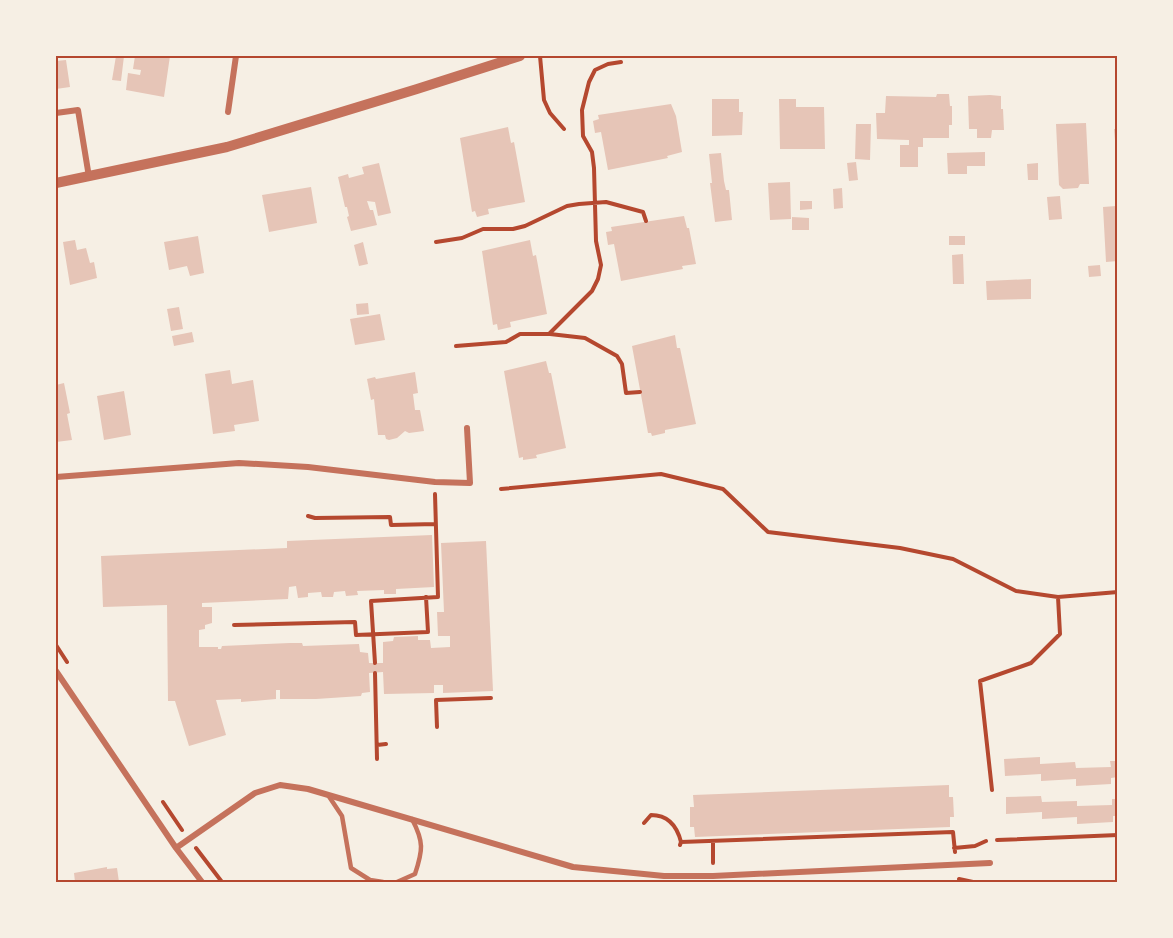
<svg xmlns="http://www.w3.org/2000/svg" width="1173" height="938" font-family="Karla,sans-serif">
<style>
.building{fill:#e6c5b7}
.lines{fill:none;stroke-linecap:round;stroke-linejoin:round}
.path{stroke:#b5482f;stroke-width:4}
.service{stroke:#c5725c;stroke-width:4.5}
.minor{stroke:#c5725c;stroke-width:6}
.tertiary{stroke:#c5725c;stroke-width:10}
.neatline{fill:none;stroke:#b5482f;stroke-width:2}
</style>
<rect width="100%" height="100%" fill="#f6efe4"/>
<path class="building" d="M116 56H124L121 81 112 80Z
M135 56H170L164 97 126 90 128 73 140 75 141 70 133 69Z
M66 60 70 87 56 89V61Z
M937 94H949L950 106H952V125H949V138H923V147H918V167H900V145H909V140L877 139 876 113H885L886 96 936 97Z
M990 95 1001 96V109H1003L1004 130H992L991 138H977V129H969L968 96Z
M712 99H739V112H743L742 135 712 136Z
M779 99H796V107H824L825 149H780Z
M671 104 676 116 682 152 667 156 668 158 608 170 601 132 595 133 593 121 599 119 598 115Z
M1086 123 1089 184H1080L1078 188 1063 189 1059 185 1056 124Z
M856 124H871L870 160 855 159Z
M508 127 511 143 514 142 525 202 488 209 489 214 477 217 475 211 472 212 460 138Z
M1114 129H1118V152H1116Z
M985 152V166H967V174H948L947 153Z
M721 153 724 181 726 190H729L732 220 715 222 710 183H712L709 154Z
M856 162 858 180 849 181 847 163Z
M379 163 391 213 378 216 375 202 367 201 370 210H373L377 225 351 231 347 217 349 216 347 207H345L338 177 348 174 349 178 364 174 362 167Z
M1038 163V180H1028L1027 164Z
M790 182 791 219 770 220 768 183Z
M311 187 317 223 269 232 262 195Z
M842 188 843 208 834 209 833 189Z
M1060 196 1062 219 1049 220 1047 197Z
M800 201H812V209L800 210Z
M1116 206 1118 217V261L1106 262 1103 207Z
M684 216 687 228H689L696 264 682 266 683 269 621 281 614 244 608 245 606 232 612 231 611 227Z
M792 217 809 218V230H792Z
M198 236 204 273 190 276 187 266 169 270 164 242Z
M949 236H965V245H949Z
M75 240 77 250 86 248 90 263 94 262 97 278 70 285 63 242Z
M530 240 533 256 536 255 547 314 510 322 511 327 498 330 497 324 493 325 482 251Z
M363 242 368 264 359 266 354 245Z
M963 254 964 284H953L952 255Z
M1100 265 1101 276 1089 277 1088 266Z
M1031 279V299L987 300 986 281Z
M368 303 369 314 357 315 356 304Z
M179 307 183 329 171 331 167 309Z
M380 314 385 340 355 345 350 319Z
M192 332 194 342 174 346 172 336Z
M675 335 677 348H680L696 424 665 430V433L652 436 651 433H648L632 346Z
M546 361 549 373H551L566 448 536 455 537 458 523 460V457L519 458 504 371Z
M230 370 232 384 253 380 259 421 234 425 235 431 213 434 205 374Z
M415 372 418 393 413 394 415 410H420L424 431 409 433 405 431 397 438 389 440 386 439 385 435H378L374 399 371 400 367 379 375 377 376 379Z
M64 383 70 413 67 414 72 440 56 442V385Z
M124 391 131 435 104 440 97 396Z
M432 535 434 587 396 589V594H384V590L357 591 358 595 346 596 345 591 334 592 333 597H322L321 592 308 593V597L298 598 296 586 289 587 288 599 202 603V607H212V623L205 625V629L199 630V647H218V649H221L222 646 290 643H302L303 646 359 644 360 652 368 653 369 663H383V642L393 641 394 637 418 636V640H430L431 648 450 647V636H438L437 612H444L441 543 486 541 493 691 443 693V685H434V693L384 694 383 672 369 673 370 692 362 693 361 696 316 699H280V690H276V699L241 702V699L216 700 226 735 189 746 175 701H168L167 605 103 607 101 556 287 548V541Z
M1040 757V764L1075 762 1076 768 1111 767 1110 761H1118V777L1111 778V784L1076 786V779L1041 781V774L1005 776 1004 759Z
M949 785V797H953L954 817H950V827L695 837 694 827H690V807H694L693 795Z
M1041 796 1042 802 1077 801V806L1112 805V799H1118V816H1113V822L1077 824V817L1042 819V812L1006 814V797Z
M107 867V869L117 868 119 882H75L74 873Z"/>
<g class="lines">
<path class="path" d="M540 56 544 100 550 113 564 129
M436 242 462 238 483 229H513L525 226 567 206 579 204 606 202 643 212 646 221
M549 334 592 291 598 279 601 265 596 241 594 168 592 152 583 136 582 110 589 82 595 70 608 64 621 62
M456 346 506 342 520 334H550L585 338 617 356 622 364 626 393 640 392
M501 489 661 474 723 489 768 532 900 548 953 559 1016 591 1058 597
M308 516 315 518 390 517 391 525 436 524
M234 625 355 622 356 635 428 632 426 597
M56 645 67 662
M375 663 371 601 438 597 435 494
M375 673 377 759
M437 727 436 700 491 698
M377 745 386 744
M992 790 980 681 1031 663 1060 634 1058 597 1118 592
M163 802 182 830
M644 823 651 815C668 815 677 826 681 842L680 845
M997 840 1118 835
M713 841V863
M681 842 953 832 955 852
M196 848 222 882
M954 848 975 846 986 841
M959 879 973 882"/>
<path class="service" d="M328 795 342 816 351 868 370 880 383 882
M397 882 415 874C423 850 424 842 412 819"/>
<path class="minor" d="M228 112 236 56
M56 113 78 110 89 177
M56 477 239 463 308 467 435 482 470 483 467 428
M56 671 176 848 202 882
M176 848 255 793 280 785 308 789 573 867 664 876H713L990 863"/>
<path class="tertiary" d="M56 183 227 147 417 89 520 56"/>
</g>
<rect width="1173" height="938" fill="none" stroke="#f6efe4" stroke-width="114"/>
<rect x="57" y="57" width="1059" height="824" class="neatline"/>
</svg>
